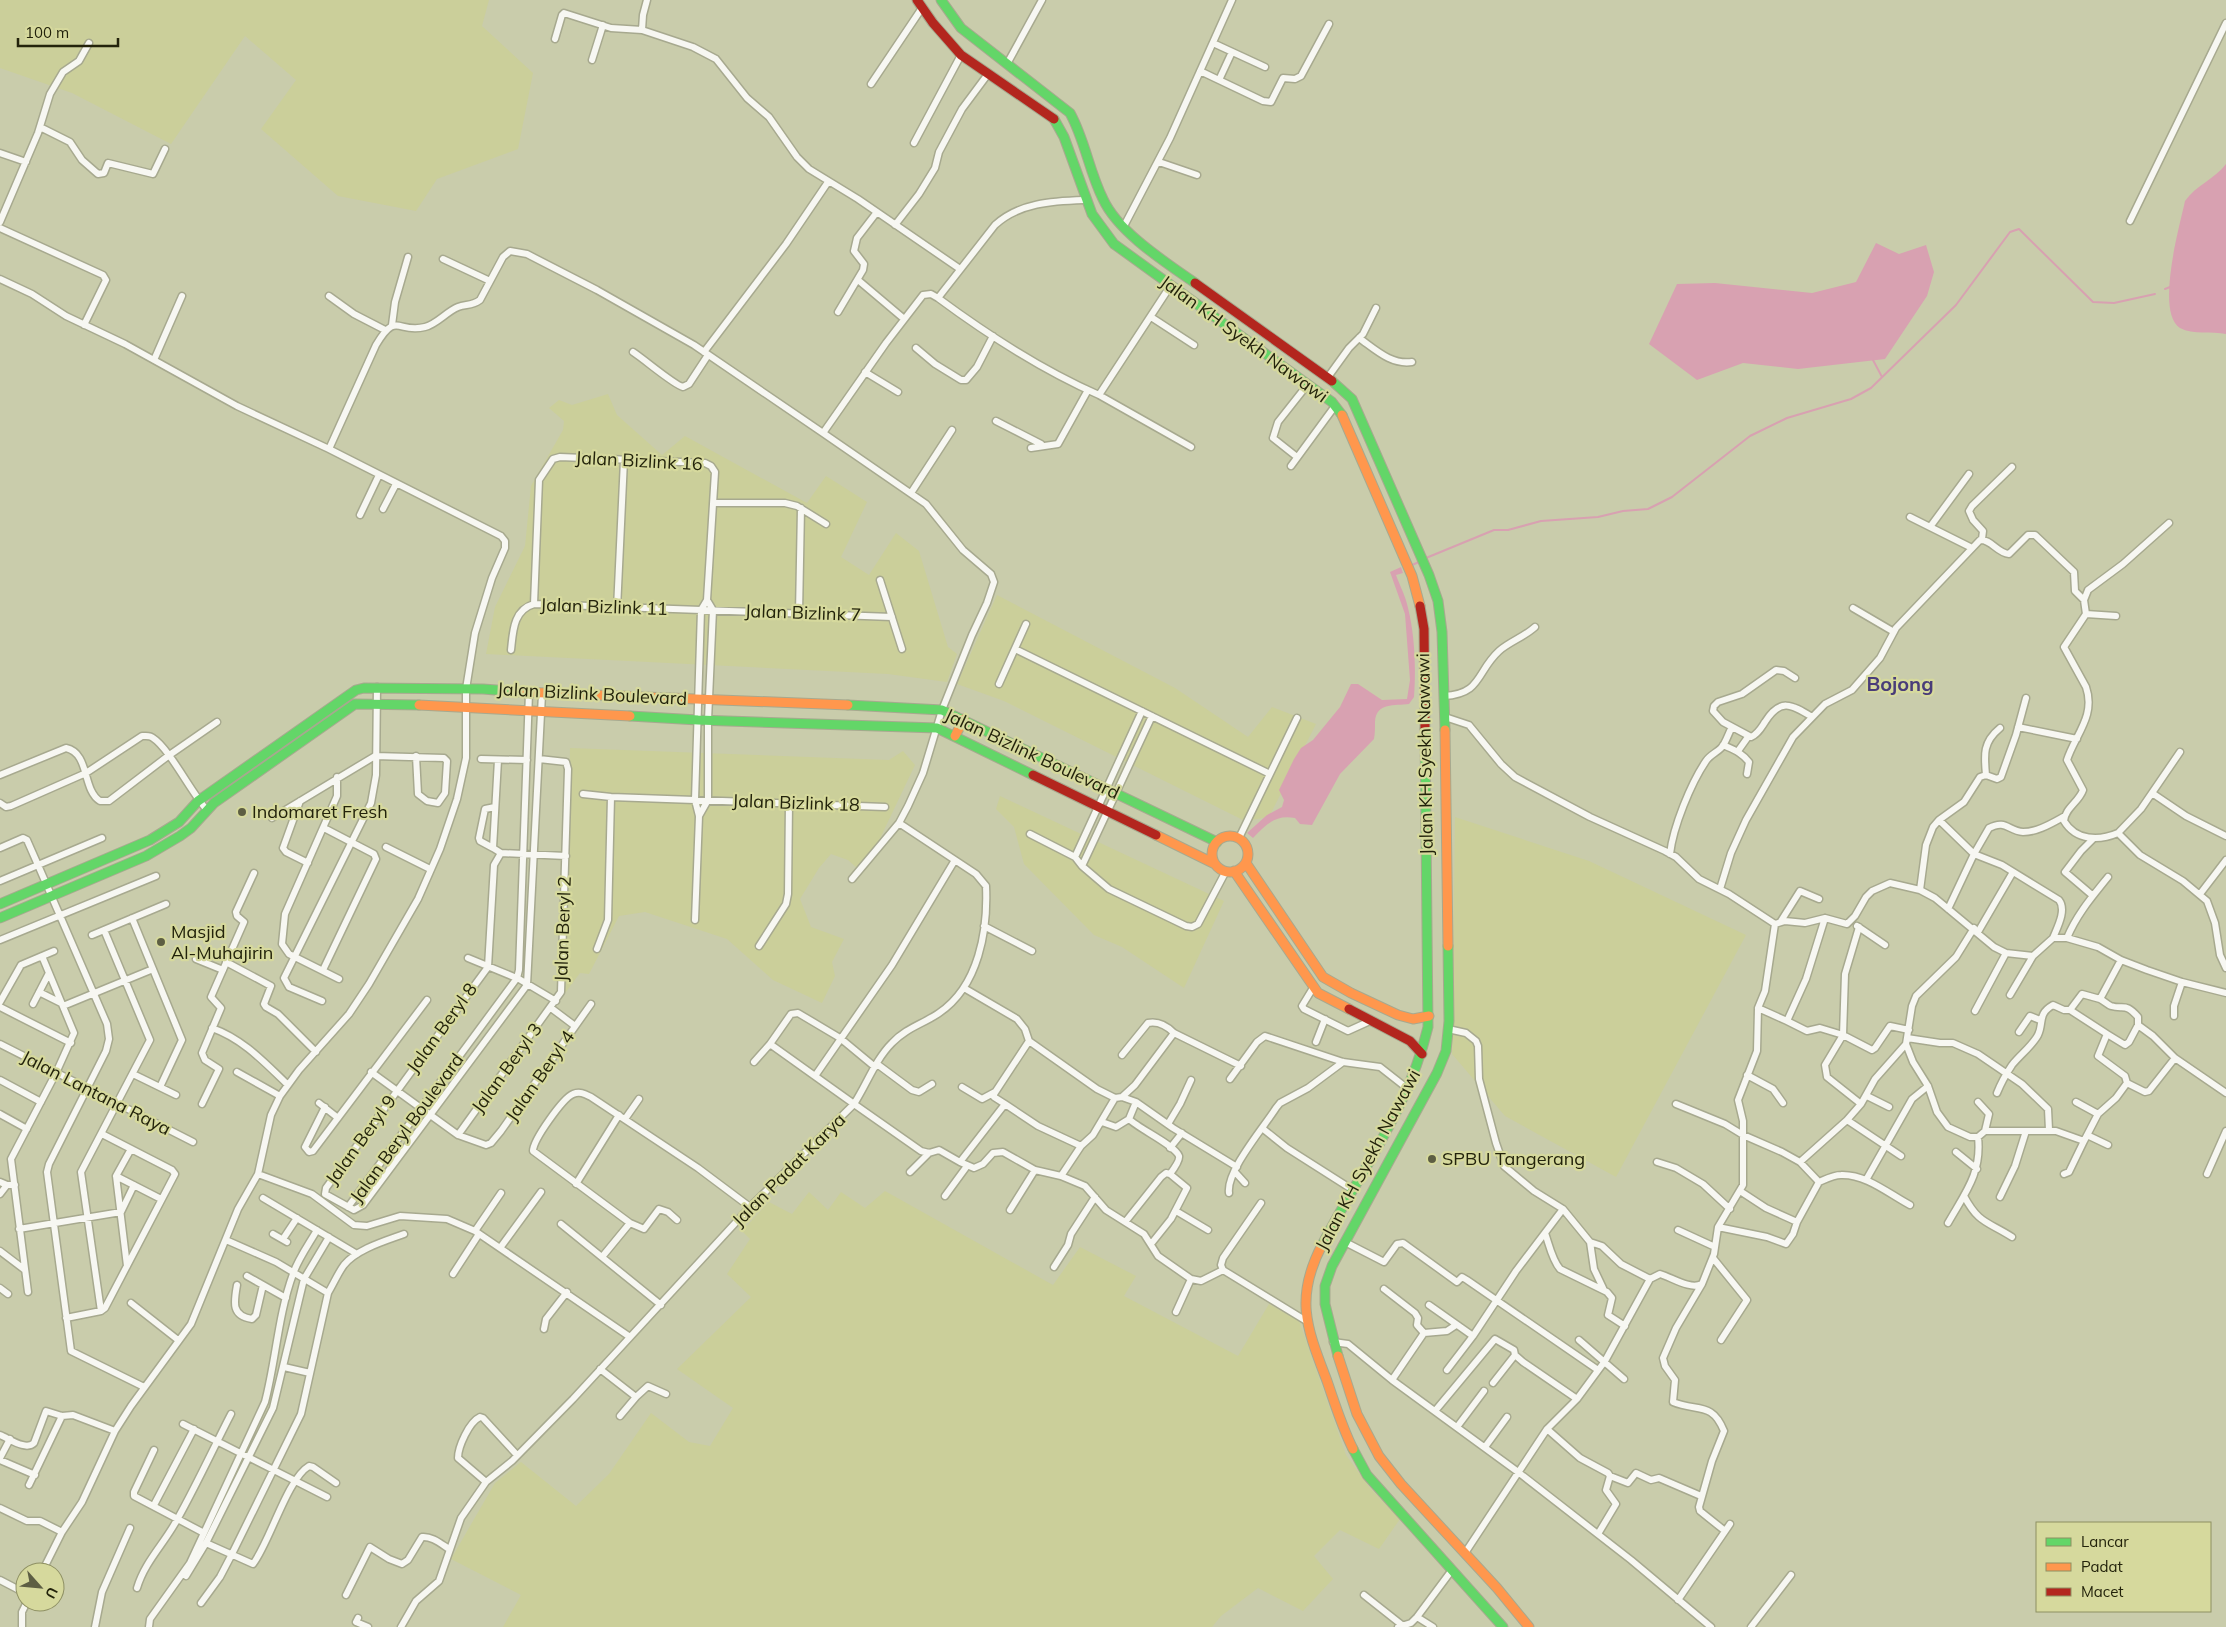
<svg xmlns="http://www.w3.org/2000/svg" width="2226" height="1627" font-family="Mulish,sans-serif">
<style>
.built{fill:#cbcf9a}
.water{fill:#d8a1b1}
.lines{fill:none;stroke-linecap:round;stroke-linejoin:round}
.stream{stroke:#d8a1b1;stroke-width:2}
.street-casing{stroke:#a7a98f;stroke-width:9}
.fast-casing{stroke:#a7a98f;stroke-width:11}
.slow-casing{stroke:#a7a98f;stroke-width:11}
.jam-casing{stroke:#a7a98f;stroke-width:11}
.street{stroke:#f7f7f2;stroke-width:6}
.fast{stroke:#63d668;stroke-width:9}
.slow{stroke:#ff974d;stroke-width:9}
.jam{stroke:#b3261e;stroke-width:9}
.poi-dot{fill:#5d5e43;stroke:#d6d99d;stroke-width:2}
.labels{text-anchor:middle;stroke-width:4.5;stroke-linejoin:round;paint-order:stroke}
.street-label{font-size:18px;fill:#23230b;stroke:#d6d99d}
.poi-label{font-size:18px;fill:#23230b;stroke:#d6d99d;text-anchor:start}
.quarter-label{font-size:20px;font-weight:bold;fill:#493c79;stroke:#d6d99d}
</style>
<rect width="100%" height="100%" fill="#c9ccab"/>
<path class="built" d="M0 0H489L482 26 533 73 518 149 437 179 416 211 338 196 261 129 296 80 245 36 171 144 72 93 0 68Z
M608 394 617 415 662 455 685 436 807 503 826 476 867 502 841 557 869 575 896 533 919 551 948 647 957 654 947 682 888 674 486 654 495 607 525 546 531 486 563 430 564 421 549 408 559 400 572 405Z
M997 595 1175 688 1248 737 1272 707 1316 724 1269 817 1245 821 1004 701 957 684Z
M570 748 889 760 903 751 915 765 875 849 858 869 848 860 831 854 819 868 800 899 811 927 844 939 832 962 835 976 822 1003 773 980 727 939 645 912 619 916 589 974 580 973 565 993Z
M1000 796 1224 901 1184 988 1122 947 1094 935 1024 864 1014 827 996 809Z
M1455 817 1589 861 1746 935 1616 1177 1505 1116 1452 1054Z
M885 1191 1053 1285 1080 1247 1136 1276 1124 1296 1238 1356 1269 1304 1299 1321 1346 1455 1370 1488 1400 1519 1379 1549 1340 1530 1314 1556 1333 1579 1303 1611 1258 1588 1221 1616 1212 1627H503L521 1595 451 1559 495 1483 521 1462 576 1506 609 1474 651 1413 689 1442 710 1446 733 1408 677 1369 751 1297 727 1274 750 1239 742 1231 769 1202 792 1214 809 1192 828 1210 841 1192 865 1208Z"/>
<path class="water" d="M2226 164V334C2212 331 2193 335 2180 328 2155 312 2180 225 2185 201 2196 185 2215 179 2226 164Z
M1876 243 1899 254 1926 245 1934 272 1927 296 1885 359 1798 369 1743 363 1697 380 1649 344 1677 284 1715 283 1812 293 1856 282Z
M1401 567 1403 573 1396 575C1400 586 1406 597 1408 608 1415 636 1416 669 1414 697L1409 704C1395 706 1376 702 1375 722 1375 728 1375 733 1374 739L1340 774 1312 825 1300 824 1295 818C1275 814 1266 825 1253 838L1247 833 1267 815 1282 807 1284 800 1279 790 1294 759 1301 748 1313 740 1340 707 1351 684H1358L1382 700 1407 699 1410 680 1405 614 1390 572Z"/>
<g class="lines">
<path class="stream" d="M2165 289 2170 287
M1873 360 1882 377
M1426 558 1494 530H1508L1541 521 1598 517 1623 511 1648 509 1672 497 1750 436 1787 418 1851 399 1871 388 1956 305 2010 232 2019 229 2093 302 2114 303 2155 294
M1412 565 1419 562"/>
<defs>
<path id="street" d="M642 30 693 47 716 59 747 98 769 117 797 157 809 169 858 199 960 269
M555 39 562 15 564 13 611 28 642 30 643 15 647 0
M1213 43 1265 67
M592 60 603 25
M1007 64 1042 0
M1200 71 1263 101 1271 102 1283 78 1295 79 1301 76 1329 24
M1219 80 1232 52
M871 84 922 8
M40 127 70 142 82 160 98 174 104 173 108 163 153 174 165 149
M914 143 961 55
M0 153 26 162
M1159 162 1197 175
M2130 221 2226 23
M0 222 38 133 50 94 63 72 79 61 89 43
M895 225 919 194 935 168 939 152 962 109 988 74
M0 228 103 275 106 280 84 325
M1123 228 1170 138 1232 0
M443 259 490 281
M0 279 32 294 66 316 125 344 237 406 329 449 376 345C397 310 397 334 425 327 437 324 446 312 458 307 466 304 472 306 480 300L503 257 510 251 527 254 597 290 694 345 823 433 886 343 923 295 931 294 938 298C988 335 1042 370 1099 395L1171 285
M858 280 903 318
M329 296 354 314 385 330
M938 298 995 225C1019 203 1052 201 1084 200
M838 312 863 270 864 264 854 251 857 238 877 212
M1151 317 1194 345
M392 325 395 302 408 257
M1359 338C1376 350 1391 365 1412 362
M916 348 935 364 961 380H966L977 367 993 336
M633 352C644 359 674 385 683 387L689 384 708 355
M704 352 786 244 828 182
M154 360 182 296
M865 372 898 392
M1328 377 1349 348 1363 334 1376 308
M1099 395 1191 447
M996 421 1041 444
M823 433 926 504 963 550 991 574 994 582 987 603 972 635 942 710 923 773 908 806 899 823 852 879
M1031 448 1058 444 1088 390
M1297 457 1273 438 1278 422 1308 384
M1291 466 1335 406
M911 493 952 430
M714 503H785L797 506 826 524
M383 509 396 484
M360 515 379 475
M1910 517 1972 548
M2169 523 2123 564 2088 590 2084 600 2086 614 2064 647 2086 687C2096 716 2075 735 2067 760L2083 790C2079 802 2065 808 2064 821 2076 841 2099 841 2118 833L2140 855 2183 881 2207 901 2215 923 2220 955 2226 968
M1930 527 1969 474
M1982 539 1983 531 1973 520 1969 511 1972 506 2012 467
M880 580 902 649
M534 604 539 480 553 459 560 457 705 463 711 466 715 472 707 600 701 610 695 800 699 816 695 920
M1853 608 1894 632
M617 609 624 460
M799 613 801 508
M2086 614 2116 616
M1015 649 1270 774
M511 650C513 632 513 610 534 604L892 617
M1795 678 1784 671 1776 670 1742 694 1718 702 1714 706 1713 711 1723 722 1751 737C1758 734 1761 728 1765 722 1780 698 1791 704 1812 717
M999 684 1026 624
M1444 696C1482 694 1476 672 1499 651 1509 642 1524 637 1535 627
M1445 717 1469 725 1501 764 1515 777 1590 817 1665 851 1676 857 1699 879 1729 894 1775 924
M2018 727 2077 739
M1723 745C1734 750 1741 752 1749 762L1747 774
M1738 751 1748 737
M375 756 444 758 447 761 445 793 438 803 427 801 418 794 416 756
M481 759 527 760
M498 760 493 848 501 853
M0 775 66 748C90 753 82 790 100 801H109L168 756 217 722
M1986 775C1984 754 1983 742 2000 728
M337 777V796L285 914 282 944 289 954 339 979
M2152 793 2186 816 2226 836
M583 794 611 797 885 807
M300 801 283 848 286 852 308 863
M0 803 6 807 11 806 86 773 142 736C146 736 150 735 153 738 169 748 192 794 207 810
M699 816 708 800V720L713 610 707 600
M272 818 375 756
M1939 820 1974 854 2002 865 2059 900C2067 910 2057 928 2053 938
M2118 833 2141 809 2180 752
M1030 834 1075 857 1082 866 1109 889 1186 926 1192 927 1198 924 1226 871
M1239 838 1297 718
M386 847 430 869
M0 848 23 838 27 840 38 865 102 838
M493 848 480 841 479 838 485 809 495 807
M501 853 494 865 488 967 326 1188 325 1194 354 1210 363 1205 527 985 542 694
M501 853 566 856
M1670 854C1673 827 1691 783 1706 761 1710 755 1716 753 1721 748 1726 743 1728 734 1732 727
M1075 857 1142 711
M1082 866 1152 716
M0 881 38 865 107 1024 109 1039 106 1051 49 1164 47 1172 71 1351 144 1387
M1720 889 1731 853 1746 820 1793 737 1825 704 1852 690 1880 658 1896 628 1980 540C1991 539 1997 553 2009 554L2028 535H2035L2074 572 2075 591 2084 600
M1920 890 1926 845 1933 827 1939 820 1964 802 1980 777 1986 775 1997 779 2001 777 2016 735 2026 698
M2200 894 2226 860
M2092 895 2065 872 2081 851 2093 839
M1948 909 1974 854 1989 828C2006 819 2008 831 2023 832 2038 832 2052 823 2065 816
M132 918 182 1040 160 1087
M1781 921 1800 891 1819 899
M984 926 1032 951
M1857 926 1885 945
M1974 928 1956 957 1916 996 1912 1006 1906 1044 1913 1062 1928 1086 1937 1112 1948 1127 1970 1137H1978L1985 1131H2056L2084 1141 2098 1114 2116 1098 2127 1083 2145 1092 2149 1091 2175 1058 2226 1093
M1978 932 2013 872
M92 935 166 904
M2067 938C2077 914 2092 897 2108 877
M0 940 156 876
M759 946 786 904 788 894 789 803
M597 949 608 920 611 797
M468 958 519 979 556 1001
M196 959 223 970
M226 962 271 986 264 1004 266 1007 278 1014 316 1052
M323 970 376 859 374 854 324 828
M964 988 1017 1019 1025 1029 1029 1041 1097 1089 1115 1098 1122 1097 1136 1102 1173 1128 1237 1167
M1313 988 1302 1006 1304 1009 1348 1031 1370 1021
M39 992 61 1003
M2010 995 2033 956
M2100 999C2104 1001 2108 1005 2111 1006 2124 1010 2125 1002 2138 1017V1025
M322 1001 289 987 284 978 371 803 376 775 377 687
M0 1002 21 965 54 951
M33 1004 49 973
M63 1006 153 969
M0 1007 71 1043
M551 1008 575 1026
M1758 1008 1787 1021 1806 979 1825 918
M2070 1010 2107 1034 2098 1056 2125 1076 2127 1083
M1975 1011 2006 953
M2174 1016V1006L2182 982
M1787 1021 1807 1031 1820 1028 1843 1035 1845 974 1859 927
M212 1028C243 1039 264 1062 287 1084
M1448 1029 1466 1033 1476 1041 1478 1046 1479 1079 1496 1143 1504 1166 1534 1191 1563 1209 1590 1242 1602 1246 1621 1264 1650 1279
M2019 1032 2030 1016 2040 1020
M2107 1034 2125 1045 2129 1042 2138 1025 2153 1036 2175 1058
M1907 1038 1940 1043H1953L1978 1054 2022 1084 2048 1109 2049 1130
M1316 1042 1325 1019
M0 1044 193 1142
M770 1044 854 1104C867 1084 875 1060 892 1043 906 1028 923 1024 939 1013 979 986 988 930 986 886L976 874 899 823
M1122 1055 1148 1023C1158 1021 1167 1026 1174 1033L1241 1066
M754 1062 770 1044 791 1014 798 1013 840 1038 875 1067
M877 1064 912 1090 919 1092 932 1084
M237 1072 280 1096
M371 1072 458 1135 486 1145 491 1143 501 1131 591 1004
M133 1074 176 1095
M1747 1075 1773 1089 1783 1103
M815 1076 892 965 955 860
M1230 1079 1257 1042 1265 1036 1343 1062 1380 1067 1408 1089
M0 1080 41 1102
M962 1087 982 1099 995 1092
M1997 1093C2001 1083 2006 1074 2012 1065 2020 1055 2032 1046 2038 1035 2044 1023 2037 1014 2053 1005L2064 1010H2070L2082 994 2100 999 2121 960
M1867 1096 1889 1107
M1122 1097 1135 1085 1174 1033
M1136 1102 1129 1119C1139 1129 1175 1145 1179 1156 1180 1160 1173 1170 1170 1174L1187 1188 1171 1219 1151 1244
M1978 1102 1989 1114 1985 1131
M2076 1102 2098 1114
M319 1103 338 1118
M202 1104 219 1069 205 1060 202 1053 221 1008 211 997 244 922 237 916 236 912 254 873
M1005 1104 994 1097V1094L1029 1041
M1676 1104 1725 1124 1743 1135 1782 1152 1800 1162 1819 1182 1797 1222 1793 1234 1786 1244 1767 1237 1718 1227
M1861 1104 1827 1077 1825 1065 1843 1035 1872 1050 1875 1048 1890 1026 1909 1030
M325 1107 305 1147 309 1152 313 1151 427 1000
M0 1114 27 1129
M625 1119 639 1099
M1847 1120 1901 1156
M1102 1122 1116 1127 1129 1119
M1168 1124 1180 1104 1191 1080
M1262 1128 1287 1148 1353 1190
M458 1135 561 992 568 769 566 762 539 759
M2087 1135 2108 1145
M1170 1148 1182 1133
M1956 1152 1977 1169
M960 1162 1005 1104 1038 1126 1081 1146 1093 1135 1115 1098
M1657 1162 1676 1168 1703 1184 1730 1209
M1800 1162 1847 1120 1861 1104 1875 1079 1906 1044
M910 1172 929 1153
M1235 1172 1245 1183
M258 1174 312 1194 354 1225 367 1226 400 1216 447 1219 475 1231 630 1337
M2064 1174 2069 1172 2084 1141
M2207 1174 2226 1131
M116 1176 161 1199
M1061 1176 1081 1146
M1866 1180 1912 1099 1928 1086
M0 1182 7 1185H15
M1819 1182C1826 1179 1834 1175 1841 1175 1866 1174 1889 1194 1910 1205
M576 1184 619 1115
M1740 1191 1766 1208 1797 1222
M1229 1193C1226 1171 1264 1127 1276 1108L1280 1103 1308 1088 1343 1062
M0 1194 7 1185
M945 1196 967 1166
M1964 1196C1979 1224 1987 1221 2012 1237
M2000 1197 2015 1166 2026 1131
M263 1198 357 1254
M348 1207 517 978 519 970 529 693
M1010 1210 1035 1170
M1176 1211 1208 1230
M1126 1221 1161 1177 1166 1173 1170 1174
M630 1223 644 1229 659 1209 668 1212 677 1220
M1948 1223C1965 1193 1982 1173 1978 1137
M561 1224 661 1305
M19 1229 121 1212 134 1185
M1678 1230 1715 1247
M475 1231 501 1193
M1545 1233C1549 1244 1552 1260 1560 1269L1607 1292 1612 1298 1608 1315 1625 1326
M273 1234 287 1242
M283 1239 297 1218
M226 1240 276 1262 328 1293
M1345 1242 1384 1262 1397 1244 1403 1243 1457 1282 1462 1277 1467 1280 1598 1370
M1590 1242 1594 1269 1603 1288
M500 1248 541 1192
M0 1251 25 1270
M602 1257 630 1223 533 1151C533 1140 563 1098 573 1094 580 1091 585 1094 591 1097L698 1168 750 1207
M1713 1258 1747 1300 1721 1340
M127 1266 116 1176 131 1149
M1054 1267 1068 1245 1071 1234 1095 1197
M1223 1270 1221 1265 1223 1258 1261 1203
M453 1274 479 1234
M247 1276 286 1298
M1702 1284 1676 1328 1663 1358 1665 1366 1675 1380 1673 1402C1697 1412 1712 1401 1724 1431L1712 1461 1699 1507 1700 1511 1725 1531
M237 1285C234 1302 231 1316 252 1319L256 1315 263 1285
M0 1288 8 1294
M1384 1289 1415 1313 1418 1318 1417 1325 1424 1333 1392 1380
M28 1292 11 1159 56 1073 74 1033 42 956
M131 1303 178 1340
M1429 1305 1473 1336
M101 1311 81 1172 150 1040 104 930
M1176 1312 1191 1279
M66 1318 101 1311 105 1308 175 1174 172 1170 102 1134
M544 1329 546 1319 567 1292
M1424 1333 1447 1331 1456 1325
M1579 1340 1624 1379
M1333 1342 1348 1344 1392 1380 1518 1472 1631 1560 1711 1627
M284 1367 310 1373
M600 1369 636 1397 648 1386 666 1394
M1447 1370 1473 1336 1516 1271 1563 1209
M1493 1383 1515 1355
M1435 1411 1495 1339 1514 1350 1515 1355 1523 1362 1577 1399
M620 1416 636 1397
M183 1424 327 1497
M1457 1427 1484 1391
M1547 1429 1580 1458 1608 1473 1610 1476 1606 1490 1616 1504 1598 1534
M0 1435C10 1439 26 1451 34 1443L46 1411 62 1416 73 1415 115 1431
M1485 1447 1507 1417
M154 1450 134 1492V1496L204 1533
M0 1458 10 1439
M0 1460 35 1475
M1610 1476 1628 1483 1636 1473 1651 1480 1659 1478 1701 1496
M486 1482 458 1458C458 1447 469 1422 480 1417L483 1418 517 1455
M29 1485 62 1416
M154 1505 194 1429
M0 1508 27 1521H40L62 1532
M206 1543 253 1564C270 1542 287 1479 309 1466L313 1467 336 1483
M1465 1553 1547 1429 1577 1399 1605 1361 1650 1279 1660 1274C1673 1278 1690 1290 1702 1284L1714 1254 1718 1227 1743 1185V1121L1738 1100 1757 1051 1758 1008 1765 991 1775 924 1785 921 1805 923 1825 918 1847 924 1855 916 1866 897 1872 891 1890 883 1920 890 1935 898 1994 947 2006 953 2033 956 2053 938H2067L2098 947 2121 960 2147 970 2182 982 2226 993
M42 1572 62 1532 82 1502 115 1431 131 1406 191 1324 238 1209 258 1174 271 1115 280 1096 299 1070 349 1014 369 984 418 899 440 849 457 799 466 758V689L475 633 492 578 505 548V541L501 536 329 449
M186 1576 206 1543 273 1408 304 1279 329 1237
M0 1580 25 1593
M137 1588C145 1561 165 1543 178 1518 197 1484 213 1449 231 1414
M346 1595 370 1547 389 1559 402 1564 408 1560 422 1537C432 1536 441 1544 449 1549
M1364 1595 1402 1625
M1678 1600 1730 1524
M201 1603 220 1577 231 1556 301 1414 328 1293C334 1283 338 1273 344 1265 357 1249 385 1241 404 1234
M1417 1617 1433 1627
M358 1618 356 1622 368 1627
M22 1627V1612L27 1602
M95 1627 102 1592 130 1528
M149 1627 150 1619 190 1563 265 1402C276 1360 278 1315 293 1274 298 1259 309 1244 317 1230
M401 1627 416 1601 439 1581 461 1518 486 1482 512 1461 573 1399 750 1207 854 1104 921 1151 929 1153 939 1150 960 1162 974 1168 983 1164 993 1153 1003 1152 1035 1170 1061 1176 1085 1186 1106 1210 1144 1234 1158 1256 1191 1279 1201 1281 1223 1270 1308 1322
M1398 1627 1411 1623 1417 1617 1452 1570
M1751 1627 1791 1575"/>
<path id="fast" d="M941 0 961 28 1070 113C1085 140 1089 171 1103 199 1118 232 1165 262 1195 283
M1054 119 1064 137 1092 214 1114 244 1332 402 1342 415
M1332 381 1352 399 1429 575 1438 601 1442 632 1445 730
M848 705 942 710 1217 842
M630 716 698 720 937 728 1033 775
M0 904 150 840 179 822 198 801 356 690 364 688 483 689 521 692
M0 918 146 856 180 836 191 828 214 803 355 704 419 705
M1322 1245C1360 1172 1409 1108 1428 1027L1425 729
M1338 1356 1325 1304V1286L1332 1266 1437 1073 1446 1051 1449 1021 1448 946
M1353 1449 1367 1475 1503 1627"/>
<path id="slow" d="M1342 415 1412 576 1420 606
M521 692 848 705
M419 705 630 716
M1445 730 1448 946
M955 736 964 719
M1156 835 1215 864
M1212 854a18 18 0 1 1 36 0a18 18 0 1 1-36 0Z
M1246 863 1323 977 1351 993 1398 1015 1413 1019 1429 1016
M1234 871 1318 993 1349 1009
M1322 1245C1294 1299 1307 1328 1327 1381 1335 1404 1342 1427 1353 1449
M1338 1356 1357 1414 1379 1456 1401 1484 1497 1588 1529 1627"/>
<path id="jam" d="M917 0 933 23 961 55 1054 119
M1195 283 1332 381
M1420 606 1424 629 1425 729
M1033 775 1156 835
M1349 1009 1410 1041 1422 1054"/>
</defs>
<use href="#street" class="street-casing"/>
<use href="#fast" class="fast-casing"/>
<use href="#slow" class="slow-casing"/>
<use href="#jam" class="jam-casing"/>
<use href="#street" class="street"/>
<use href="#fast" class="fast"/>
<use href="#slow" class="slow"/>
<use href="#jam" class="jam"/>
</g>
<g class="poi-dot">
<circle cx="242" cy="812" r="5"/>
<circle cx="161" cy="942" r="5"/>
<circle cx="1432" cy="1159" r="5"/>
</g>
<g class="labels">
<g class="street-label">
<text transform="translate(1244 339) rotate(36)" y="6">Jalan KH Syekh Nawawi</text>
<text transform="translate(639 461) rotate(3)" y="6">Jalan Bizlink 16</text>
<text transform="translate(604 607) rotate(2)" y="6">Jalan Bizlink 11</text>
<text transform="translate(803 613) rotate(2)" y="6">Jalan Bizlink 7</text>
<text transform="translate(592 694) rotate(3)" y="6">Jalan Bizlink Boulevard</text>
<text transform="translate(1032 754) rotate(25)" y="6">Jalan Bizlink Boulevard</text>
<text transform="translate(1425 754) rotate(-91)" y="6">Jalan KH Syekh Nawawi</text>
<text transform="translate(796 803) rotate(2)" y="6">Jalan Bizlink 18</text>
<text transform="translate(563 929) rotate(-88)" y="6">Jalan Beryl 2</text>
<text transform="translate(442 1028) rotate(-54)" y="6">Jalan Beryl 8</text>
<text transform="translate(507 1068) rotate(-54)" y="6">Jalan Beryl 3</text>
<text transform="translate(540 1076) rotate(-55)" y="6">Jalan Beryl 4</text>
<text transform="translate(96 1093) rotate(27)" y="6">Jalan Lantana Raya</text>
<text transform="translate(407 1128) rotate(-54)" y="6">Jalan Beryl Boulevard</text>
<text transform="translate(361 1140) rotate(-54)" y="6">Jalan Beryl 9</text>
<text transform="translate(1368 1160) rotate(-62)" y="6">Jalan KH Syekh Nawawi</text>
<text transform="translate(789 1170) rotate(-45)" y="6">Jalan Padat Karya</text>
</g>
<g class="poi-label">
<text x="252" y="818">Indomaret Fresh</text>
<text x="171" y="938">Masjid<tspan x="171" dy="21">Al-Muhajirin</tspan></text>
<text x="1442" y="1165">SPBU Tangerang</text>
</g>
<g class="quarter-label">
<text x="1900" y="691">Bojong</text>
</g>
</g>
<rect x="2036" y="1522" width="175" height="90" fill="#d6d99d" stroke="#8e9063"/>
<rect x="2046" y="1538" width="25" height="8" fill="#63d668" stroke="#8e9063"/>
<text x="2081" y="1547" font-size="15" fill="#23230b">Lancar</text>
<rect x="2046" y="1563" width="25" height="8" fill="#ff974d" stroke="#8e9063"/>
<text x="2081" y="1572" font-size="15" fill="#23230b">Padat</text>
<rect x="2046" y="1588" width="25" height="8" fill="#b3261e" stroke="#8e9063"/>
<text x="2081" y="1597" font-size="15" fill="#23230b">Macet</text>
<g transform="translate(40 1587) rotate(117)"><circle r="24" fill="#d6d99d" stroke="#8e9063"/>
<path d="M0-4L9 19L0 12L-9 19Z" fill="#5d5e43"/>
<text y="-8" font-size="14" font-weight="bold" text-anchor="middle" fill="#23230b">U</text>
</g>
<path d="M18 38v8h100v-8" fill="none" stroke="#23230b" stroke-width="2.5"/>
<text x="25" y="38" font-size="15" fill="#23230b" stroke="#d6d99d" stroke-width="4" paint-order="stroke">100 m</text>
</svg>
